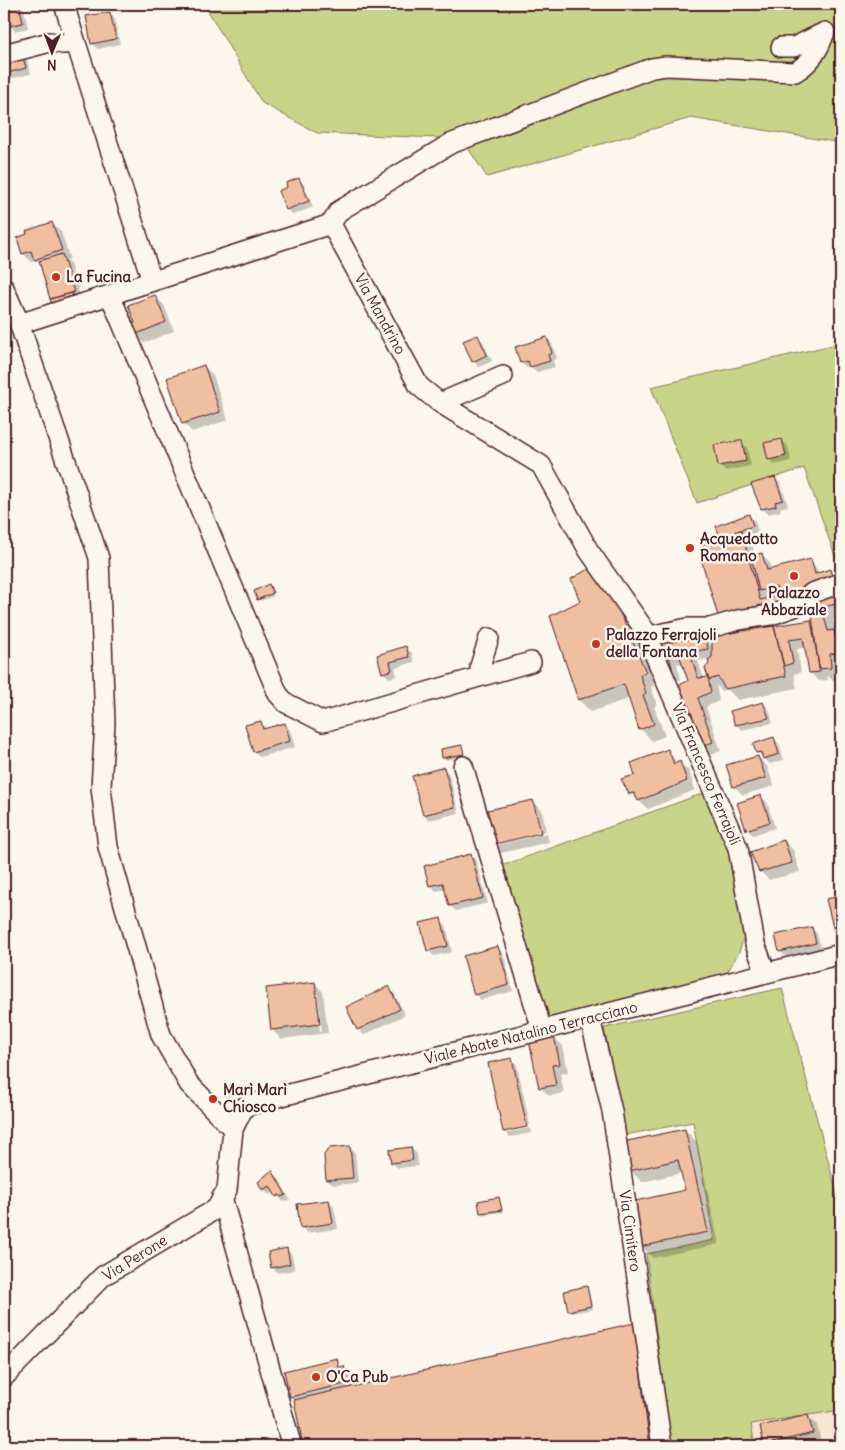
<svg xmlns="http://www.w3.org/2000/svg" width="845" height="1450" font-family="Delius,sans-serif">
<style>
.built{fill:#f8e6d5}
.green{fill:#c8d488;stroke:#897a5a}
.shadow{fill:#0003;fill-rule:evenodd}
.building{fill:#f0bea0;stroke:#4a1f2b}
.lines{fill:none;stroke-linecap:round;stroke-linejoin:round}
.minor-casing{stroke:#4a1f2b;stroke-width:22}
.minor{stroke:#fbf7ec;stroke-width:19}
.poi-dot{fill:#c8321e;stroke:#fbf7ec;stroke-width:2}
.labels{text-anchor:middle;stroke-width:5;stroke-linejoin:round;paint-order:stroke}
.poi-label{font-size:15px;font-weight:bold;fill:#4a1f2b;stroke:#fbf7ec;text-anchor:start}
.street-label{font-size:15px;fill:#4a1f2b;stroke:#fbf7ec}
</style>
<rect width="100%" height="100%" fill="#fbf7ec"/>
<filter id="ink" filterUnits="userSpaceOnUse"><feTurbulence type="fractalNoise" baseFrequency=".02" numOctaves="2"/><feDisplacementMap in="SourceGraphic" scale="10" xChannelSelector="R" yChannelSelector="G"/><feConvolveMatrix kernelMatrix="1 2 1 2 8 2 1 2 1" color-interpolation-filters="sRGB"/></filter>
<g filter="url(#ink)">
<path class="built" d="M841 1410V1446H755L751 1424Z"/>
<path class="green" d="M204 4H841V143L691 118 487 177 462 139 317 133 262 103Z
M841 343V573L804 468 697 503 651 387Z
M707 792 734 848 745 934 739 952 724 978 546 1021 501 866Z
M782 988 841 1209V1410L751 1424 755 1446H671L646 1254 714 1240 693 1122 625 1135 604 1028Z"/>
<path class="shadow" d="M19 4 24 9 28 28 15 31 10 26 5 6Z
M110 13 115 19 120 44 98 49 92 43Z
M21 54 27 60 31 74 9 79 4 74V59Z
M299 179 304 185 313 207 293 215 288 210 280 191 289 188Z
M52 223 61 232 70 259 67 260 70 264 82 301 54 307 41 264 37 261 32 262 23 254 18 239Z
M155 296 164 305 174 331 144 343 135 334Z
M477 336 483 342 492 361 479 367 473 361Z
M547 338 552 344 557 358 553 361 555 367 537 372 531 367 527 368 521 363Z
M204 366 213 375 228 420 192 432 183 423Z
M782 440 788 446 791 461 774 465 769 459Z
M741 441 747 447 751 466 725 471 719 466Z
M775 478 781 484 788 506 780 508 781 511 768 514 762 508Z
M749 516 755 521 758 532 745 536 752 544 755 556 761 554 770 563 772 570 811 561 820 574 830 571 839 580 841 617 833 619 837 635 841 639V680H832L827 675 828 680 819 681 810 673 806 647 797 649 801 672 794 674 797 688 738 700 727 689 722 691 716 685 719 701 706 707 721 751 711 755 702 746 690 682 683 663 677 664 681 680H676L667 671 657 650 705 639 713 647 774 627 811 621 814 625 811 601 789 604 781 597H776L788 609 731 627 708 558 710 538 713 541 722 538 718 526ZM782 585 783 588 765 591V588ZM709 659 711 665 707 669 711 682 708 679H704L698 661Z
M590 569 631 623 657 684 651 687 657 705 654 707 665 736 652 741 641 729 630 698 591 712 579 700 552 617 582 601Z
M269 586 274 596 261 601 258 599Z
M406 648 412 653 414 662 395 668 397 676 389 678 383 672 378 656Z
M763 703 769 709 773 723 742 730 736 725Z
M260 722 267 729 284 724 290 730 295 747 260 757 254 751Z
M774 738 779 744 784 760 770 764 757 752Z
M461 746 465 756 446 760 444 757Z
M667 750 678 764 689 771 695 790 648 809 630 793 636 776Z
M758 757 767 766 774 786 743 795 734 786Z
M444 769 449 774 459 813 429 820 424 815Z
M761 797 767 802 775 828 753 835 747 829Z
M533 801 542 810 546 831 497 842V845L547 833 549 842 501 853 492 844Z
M784 841 793 850 800 872 769 880 760 871Z
M471 855 476 861 488 903 456 911 450 906 446 889 436 891 431 885Z
M841 897V939L836 934 828 900Z
M440 920 446 925 452 952 434 956 429 951Z
M812 928 817 934 821 949 786 957 780 951Z
M497 948 503 953 513 991 481 1000 475 994Z
M315 983 323 992 328 1033 281 1039 272 1030ZM315 991H317L322 1031H320Z
M388 988 394 993 405 1015 364 1035 358 1029Z
M554 1037 563 1046 568 1072 560 1074 564 1093 549 1096 541 1088Z
M512 1059 517 1065 530 1125 506 1130V1133L531 1128 532 1133 510 1137 504 1132Z
M685 1130 697 1142 719 1244 653 1258 641 1246 686 1191 682 1173 642 1182 630 1170Z
M349 1147 355 1153 358 1183 333 1185 327 1180Z
M411 1148 417 1154 418 1166 398 1168 392 1163Z
M272 1171 278 1177 290 1200 283 1202 275 1192 269 1195 263 1189 259 1182Z
M499 1199 503 1212 484 1215 481 1213 480 1202Z
M329 1201 334 1207 338 1229 307 1233 302 1228Z
M287 1250 292 1255 295 1270 278 1273 272 1267Z
M587 1287 593 1309 572 1313 565 1292Z
M634 1324 636 1326 651 1446H304L295 1401 291 1397 336 1360 352 1377 355 1387Z
M808 1416 817 1425 821 1442 802 1446H767L765 1444Z"/>
<path class="building" d="M19 4 23 23 8 26 4 5Z
M110 12 116 39 91 44 86 16Z
M22 53 26 68 4 74V57Z
M299 178 309 201 286 210 278 191 287 187 286 183Z
M52 222 62 250 34 260 31 251 22 254 17 238 27 234 26 231Z
M62 254 74 292 50 299 39 261Z
M72 293 74 302 53 308 50 299Z
M155 295 166 322 134 335 130 325 135 323 128 305Z
M478 335 487 355 472 362 463 341Z
M547 337 552 353 548 355 550 361 530 367 528 361 520 363 515 347Z
M204 365 220 412 182 424 167 378Z
M782 439 786 456 768 460 764 443Z
M742 440 746 461 718 466 714 445Z
M775 477 783 500 775 502 776 506 761 509 751 484Z
M749 514 753 526 720 537 716 526Z
M741 530 760 600 776 596 779 606 767 609 766 604 718 616 701 559 707 557 702 540 711 537 712 540Z
M762 553 767 570 811 559 815 574 830 569 833 581 779 596 776 587 759 591 751 556Z
M590 568 619 610 646 672 640 675 646 693 643 695 654 724 639 730 624 684 578 700 550 616 580 601 571 579Z
M269 584 273 593 257 600 254 591Z
M841 589V602L822 608 828 631 834 630 838 653 830 654 831 668 819 669 810 601Z
M811 620 820 672 809 673 803 638 789 640 793 663 784 666 774 626Z
M774 626 786 676 725 689 718 677 709 680 705 668 709 664 708 660 712 657V636Z
M706 638 708 649 669 656 673 672H666L659 642Z
M406 646 409 657 390 662 392 670 382 673 377 655Z
M690 653 698 678 708 677 711 692 698 698 713 742 701 747 669 689 688 681 679 654Z
M763 702 769 718 735 725 730 711Z
M261 721 263 729 285 723 290 741 253 752 245 725Z
M774 737 779 754 763 759 761 752 756 753 753 744Z
M462 745 464 754 442 758 441 749Z
M668 749 674 764 680 761 687 781 638 801 634 793 629 794 621 779 635 775 631 763Z
M758 756 766 778 733 787 726 765Z
M444 767 455 807 423 815 412 776Z
M761 795 770 822 746 830 737 803Z
M533 800 541 833 491 845 483 811Z
M784 840 792 863 759 872 750 852Z
M471 854 483 898 449 906 443 883 429 886 424 866Z
M841 896V933L835 935 826 899Z
M441 918 448 946 427 951 420 923Z
M812 927 816 943 779 952 775 935Z
M498 946 509 985 474 995 463 956Z
M315 982 320 1024 271 1030 266 988Z
M389 986 400 1009 357 1030 346 1007Z
M554 1036 560 1064 552 1065 556 1085 539 1088 529 1041Z
M512 1058 527 1127 503 1132 488 1063Z
M685 1129 708 1232 640 1247 631 1202 685 1190 678 1160 629 1171 623 1142Z
M350 1146 353 1178 326 1180 324 1155 329 1148Z
M411 1147 413 1160 391 1163 389 1150Z
M272 1170 286 1195 281 1197 280 1195 276 1197 270 1186 262 1190 258 1182Z
M499 1197 502 1210 480 1213 478 1201Z
M329 1200 333 1223 300 1228 297 1204Z
M287 1248 290 1264 271 1268 268 1252Z
M587 1286 591 1306 568 1311 564 1291Z
M634 1323 650 1446H303L294 1400Z
M337 1358 339 1368 344 1366 348 1383 290 1397 284 1371Z
M838 1406H841V1443Z
M808 1415 813 1433 764 1445 760 1426Z"/>
<g class="lines">
<defs>
<path id="minor" d="M64 4 76 43
M4 54 50 42 63 44 76 43 152 281
M331 224 339 211 450 144 652 68 666 66 795 72C812 62 819 49 825 32L794 47H781
M4 288 18 320 99 558 105 723 101 787 108 847 161 1035 189 1084 233 1129
M110 295 278 694 286 703 323 722 531 662
M19 324 331 224 419 386 440 403 541 465 589 551 649 636 650 644 738 848 755 944 766 973
M440 403 503 376
M649 636 688 628H710L738 620 771 615 794 607 812 593 841 583
M481 676 480 666 489 638
M463 766 542 1030
M590 1018 612 1111 662 1446
M222 1197 290 1440
M4 1377 103 1276 216 1209 227 1190 233 1129 244 1107 266 1100 841 954"/>
</defs>
<use href="#minor" class="minor-casing"/>
<use href="#minor" class="minor"/>
</g>
</g>
<g class="poi-dot">
<circle cx="56" cy="277" r="5"/>
<circle cx="690" cy="548" r="5"/>
<circle cx="794" cy="576" r="5"/>
<circle cx="596" cy="644" r="5"/>
<circle cx="213" cy="1099" r="5"/>
<circle cx="316" cy="1377" r="5"/>
</g>
<g class="labels">
<g class="poi-label">
<text x="66" y="282">La Fucina</text>
<text x="700" y="544">Acquedotto<tspan x="700" dy="17">Romano</tspan></text>
<text x="794" y="598" text-anchor="middle">Palazzo<tspan x="794" dy="17">Abbaziale</tspan></text>
<text x="606" y="640">Palazzo Ferrajoli<tspan x="606" dy="17">della Fontana</tspan></text>
<text x="223" y="1095">Marì Marì<tspan x="223" dy="17">Chiosco</tspan></text>
<text x="326" y="1382">O'Ca Pub</text>
</g>
<g class="street-label">
<text transform="translate(380 314) rotate(61)" y="5">Via Mandrino</text>
<text transform="translate(706 774) rotate(67)" y="5">Via Francesco Ferrajoli</text>
<text transform="translate(531 1033) rotate(-14)" y="5">Viale Abate Natalino Terracciano</text>
<text transform="translate(630 1231) rotate(82)" y="5">Via Cimitero</text>
<text transform="translate(135 1258) rotate(-32)" y="5">Via Perone</text>
</g>
</g>
<rect width="845" height="1450" fill="none" stroke="#fbf7ec" stroke-width="20"/>
<rect x="10" y="10" width="825" height="1430" fill="none" stroke="#4a1f2b" stroke-width="2" filter="url(#ink)"/>
<g transform="translate(52 52) rotate(181)" stroke="#fbf7ec" stroke-width="4" paint-order="stroke">
<path d="M0-4L9 19L0 12L-9 19Z" fill="#4a1f2b"/>
<text y="-8" font-size="14" font-weight="bold" text-anchor="middle" fill="#4a1f2b">N</text>
</g>
</svg>
